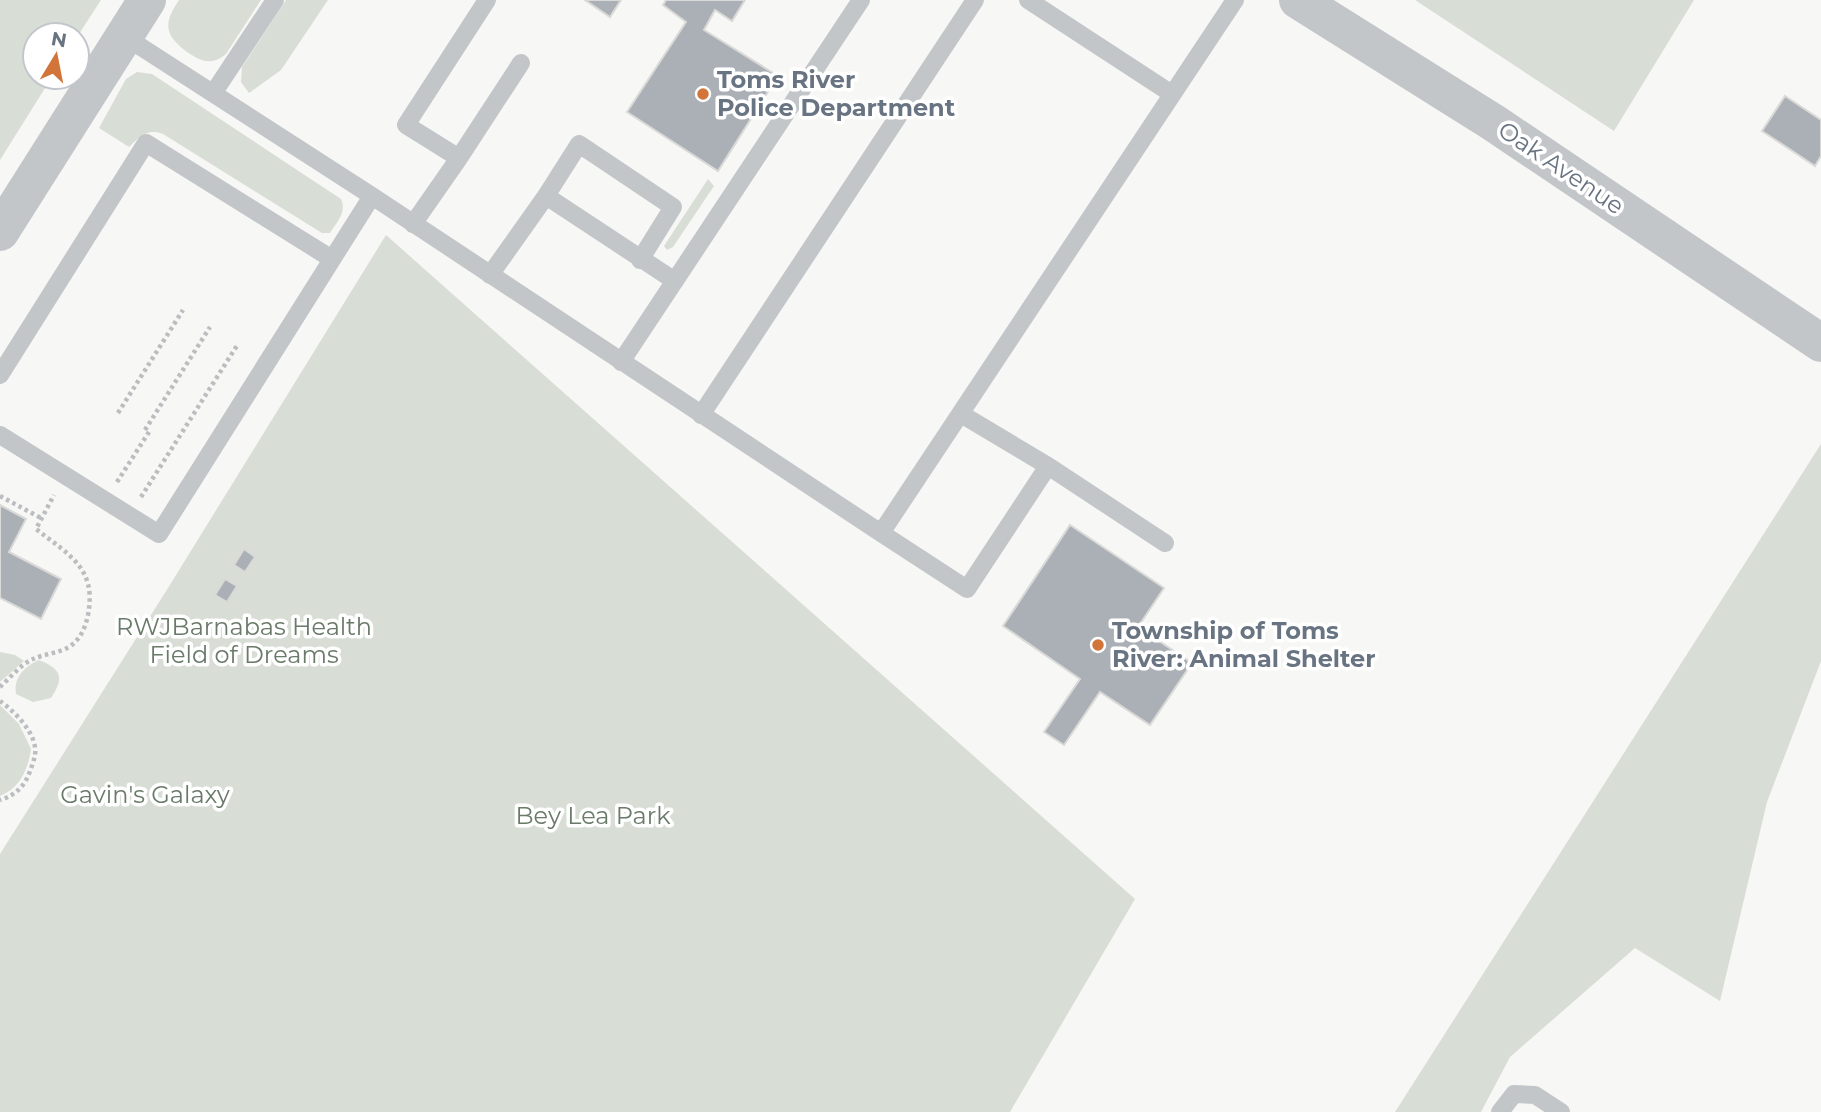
<svg xmlns="http://www.w3.org/2000/svg" width="1821" height="1112" font-family="Montserrat,sans-serif">
<style>
.green{fill:#d8ded6}
.building{fill:#abb0b6;stroke:#d9d9d7;stroke-width:2}
.lines{fill:none;stroke-linecap:round;stroke-linejoin:round}
.path{stroke:#bbbdc0;stroke-width:4.5;stroke-dasharray:3.5 3.5;stroke-linecap:butt}
.service{stroke:#c3c6c9;stroke-width:18}
.tertiary{stroke:#c3c6c9;stroke-width:38}
.poi-dot{fill:#d1753b;stroke:#fff;stroke-width:2.5}
.labels{text-anchor:middle;stroke-width:7;stroke-linejoin:round;paint-order:stroke}
.poi-label{font-size:24px;font-weight:bold;fill:#697482;stroke:#fff;text-anchor:start}
.street-label{font-size:24px;fill:#697482;stroke:#fff}
.park-label{font-size:24px;fill:#697a68;stroke:#fff}
</style>
<rect width="100%" height="100%" fill="#f7f7f5"/>
<path class="green" d="M0 0H101L77 37V35H35V77H52L0 160Z
M179 0H261L226 54C220 59 214 62 206 61 194 59 172 43 169 31 166 20 173 9 179 0Z
M286 0H328L281 70 249 93 241 82 242 67Z
M1415 0H1694L1614 131Z
M137 72 152 74 341 199C347 212 337 222 330 233H322L163 134C148 128 140 136 129 147L99 128 126 79Z
M708 179 714 186 673 247 667 250 664 246 666 243Z
M386 235 1135 899 1010 1112H0V854L168 588Z
M1821 444V661L1767 802 1720 1001 1635 948 1510 1057 1481 1112H1395Z
M0 652 15 655 24 661 0 682Z
M39 660C61 669 65 677 51 698L33 702 16 694C13 678 25 666 39 660Z
M0 705 19 724 31 749C28 770 20 788 0 796Z"/>
<path class="building" d="M585 0H621L610 17Z
M666 0H745L732 21 715 10 704 30 778 76 718 171 627 112 686 22 663 5Z
M1785 96 1821 120V156L1815 166 1762 131Z
M0 505 26 519 9 552 61 579 41 619 0 598Z
M1070 525 1164 588 1138 627 1192 663 1150 725 1100 692 1064 745 1044 732 1080 679 1003 626Z
M244 549 255 557 245 572 234 565Z
M225 579 237 586 227 602 215 595Z"/>
<g class="lines">
<path class="path" d="M118 413 183 310
M145 430 210 327
M117 482 149 432
M0 496 41 518
M141 497 238 344
M0 687C10 678 21 664 33 659 44 654 59 653 69 647 81 639 85 628 88 615 97 568 69 555 36 529L54 495
M0 701C15 712 38 734 35 755 34 760 32 766 30 771 25 786 16 795 0 800"/>
<path class="service" d="M1028 0 1172 94
M124 36 372 196 881 533 1235 0
M214 92 275 0
M459 158 521 63
M546 196 579 144 673 207 640 260
M413 224 459 158 406 125 487 0
M490 275 546 196 675 281
M621 362 861 0
M0 375 146 143 332 259
M961 414 1048 466 1165 543
M701 415 975 0
M0 435 159 534 372 196
M881 533 967 589 1048 466
M1500 1112 1514 1094 1535 1095 1561 1112"/>
<path class="tertiary" d="M1298 0 1494 123 1821 343
M0 232 147 0"/>
</g>
<g class="poi-dot">
<circle cx="703" cy="94" r="7"/>
<circle cx="1098" cy="645" r="7"/>
</g>
<g class="labels">
<g class="poi-label">
<text x="717" y="88">Toms River<tspan x="717" dy="28">Police Department</tspan></text>
<text x="1112" y="639">Township of Toms<tspan x="1112" dy="28">River: Animal Shelter</tspan></text>
</g>
<g class="street-label">
<text transform="translate(1561 168) rotate(34)" y="8">Oak Avenue</text>
</g>
<g class="park-label">
<text x="244" y="635">RWJBarnabas Health<tspan x="244" dy="28">Field of Dreams</tspan></text>
<text x="145" y="803">Gavin's Galaxy</text>
<text x="593" y="824">Bey Lea Park</text>
</g>
</g>
<g transform="translate(56 56) rotate(10)"><circle r="33" fill="#ffffff" stroke="#c3c7cd" stroke-width="2"/>
<path d="M0-5L12 26L0 18L-12 26Z" fill="#d1753b"/>
<text y="-10" font-size="19" font-weight="bold" text-anchor="middle" fill="#697482">N</text>
</g>
</svg>
